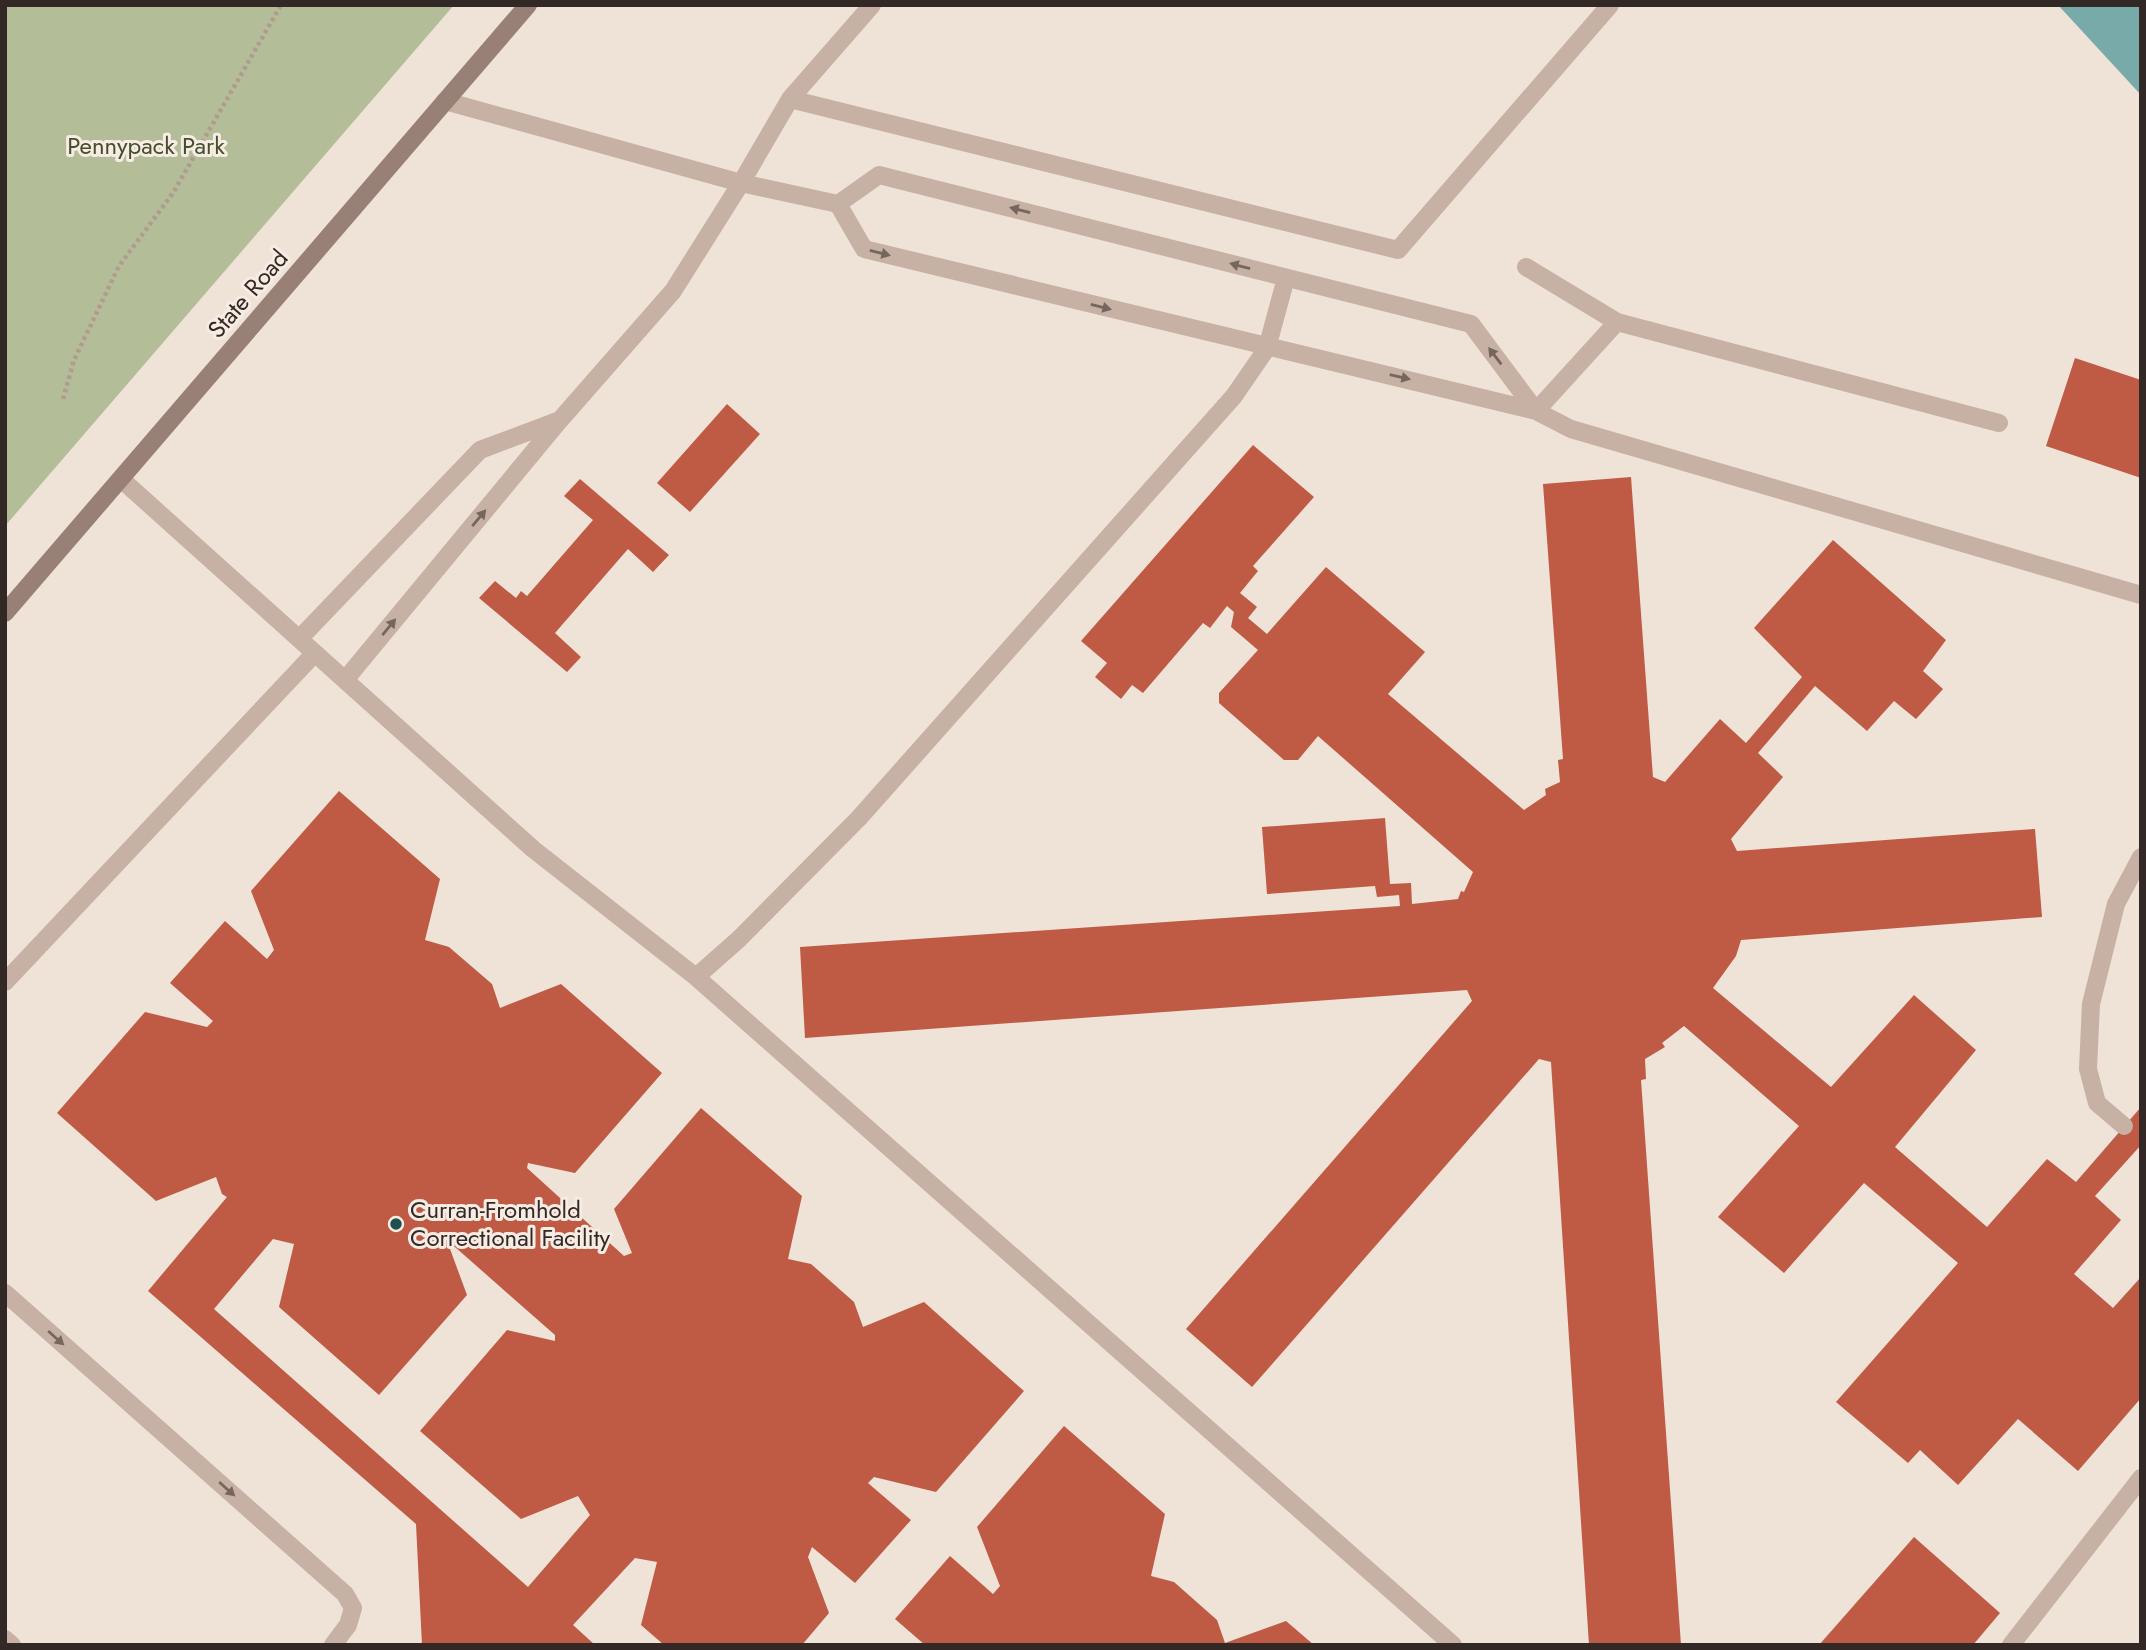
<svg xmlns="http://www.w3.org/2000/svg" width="2146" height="1650" font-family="Jost,sans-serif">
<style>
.green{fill:#b3bd98}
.water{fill:#78aaa9}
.building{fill:#bf5a45;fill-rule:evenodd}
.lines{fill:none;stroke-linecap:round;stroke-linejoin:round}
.path{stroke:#b19b8f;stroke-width:4.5;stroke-dasharray:3.5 3.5;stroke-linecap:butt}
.service{stroke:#c6b1a4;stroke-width:18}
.secondary{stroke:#998076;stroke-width:18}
.oneway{fill:#75665e}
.poi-dot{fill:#1e5050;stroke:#f7ece3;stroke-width:2.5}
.labels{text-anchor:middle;stroke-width:6;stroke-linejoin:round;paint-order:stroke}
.park-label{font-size:24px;fill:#444e2b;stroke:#f7ece3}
.street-label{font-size:24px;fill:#322825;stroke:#f7ece3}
.poi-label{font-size:24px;fill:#322825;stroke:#f7ece3;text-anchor:start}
</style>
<rect width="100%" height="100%" fill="#efe2d7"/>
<path class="green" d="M5 5H454L5 526Z"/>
<path class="water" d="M2058 5H2141V95Z"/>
<path class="building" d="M2075 358 2141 380V478L2046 446Z
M727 404 760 434 690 512 657 483Z
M1253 445 1314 497 1253 566 1258 571 1240 593 1257 607 1248 618 1267 634 1326 567 1425 652 1388 694 1524 810 1546 795 1545 789 1560 782 1558 760 1563 759 1543 484 1631 477 1653 777 1665 782 1720 719 1746 743 1802 677 1754 628 1833 540 1946 640 1923 671 1943 689 1916 719 1894 701 1867 731 1815 686 1758 753 1783 777 1731 839 1737 851 2035 829 2042 917 1741 940 1736 956 1713 988 1831 1087 1914 995 1976 1050 1895 1147 1987 1227 2047 1159 2076 1182 2141 1107V1145L2095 1196 2121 1220 2074 1274 2113 1308 2141 1277V1398L2078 1471 2018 1419 1958 1485 1920 1450 1908 1463 1836 1402 1958 1263 1864 1183 1784 1273 1718 1217 1799 1126 1684 1026 1662 1043 1665 1047 1645 1059 1646 1079 1641 1080 1681 1645H1589L1551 1062 1539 1059 1252 1387 1186 1329 1472 1001 1467 990 805 1038 800 947 1400 906 1399 895 1377 897 1375 886 1267 894 1262 827 1385 818 1390 884 1411 883 1412 904 1458 899 1461 891 1464 892 1473 872 1318 736 1298 760H1284L1219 703V693L1258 650 1231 627 1234 612 1227 606 1210 628 1203 623 1143 693 1132 685 1121 699 1095 677 1107 663 1081 641Z
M580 479 669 555 653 572 628 549 555 633 581 657 567 672 479 598 495 581 516 598 521 591 527 596 593 520 564 496Z
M339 791 440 879 425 940 449 947 492 984 500 1008 561 984 662 1073 575 1173 528 1163 527 1168 624 1256 632 1253 614 1209 701 1108 802 1196 788 1259 811 1264 854 1302 863 1327 924 1302 1024 1391 936 1492 874 1477 868 1483 911 1520 855 1583 812 1547 808 1557 829 1613 802 1645H664L641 1625 657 1562 635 1558 573 1625 595 1645H422L416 1524 148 1291 227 1197 222 1194 216 1177 156 1201 57 1113 145 1012 207 1027 213 1021 170 983 225 921 267 959 274 950 251 891ZM273 1239 294 1244 279 1307 379 1395 467 1295 450 1249 455 1247 555 1335V1341L507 1330 420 1431 521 1519 578 1496 590 1515 528 1587 214 1309Z
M1064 1426 1165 1514 1151 1576 1174 1582 1217 1620 1225 1643 1286 1621 1314 1645H925L895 1619 950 1556 993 1594 1000 1586 977 1527Z
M1914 1537 2000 1613 1973 1645H1819Z"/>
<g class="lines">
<path class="path" d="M63 399 74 360 119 266 173 193 281 5"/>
<path class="service" d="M872 5 790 99 741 183 838 204 864 249 1536 411 1571 429 2141 595
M790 99 1398 250 1610 5
M838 204 879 175 1471 324 1536 411
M1526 267 1617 322
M1536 411 1617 322 1999 423
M121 479 533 849 696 977 1453 1645
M299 639 480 450 560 420 673 291 741 183 445 101
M345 680 559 421
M696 977 739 939 859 818 1234 396 1267 348 1286 278
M5 982 315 653
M2124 1126 2097 1103 2088 1069 2091 1004 2116 904 2141 857
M5 1293 345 1594 353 1608 348 1625 333 1645
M5 1639 12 1645
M2011 1645 2141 1478"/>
<path class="secondary" d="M5 613 528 5"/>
</g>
<defs><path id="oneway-solid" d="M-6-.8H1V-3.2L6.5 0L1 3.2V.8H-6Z" transform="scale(1.75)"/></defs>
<g class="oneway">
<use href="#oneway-solid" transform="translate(1020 210) rotate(-166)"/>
<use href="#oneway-solid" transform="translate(880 253) rotate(14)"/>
<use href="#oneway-solid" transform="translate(1240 266) rotate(-165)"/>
<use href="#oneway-solid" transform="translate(1101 307) rotate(14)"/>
<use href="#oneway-solid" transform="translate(1495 356) rotate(-127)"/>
<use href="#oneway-solid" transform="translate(1400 377) rotate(13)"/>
<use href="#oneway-solid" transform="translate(479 518) rotate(-50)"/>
<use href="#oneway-solid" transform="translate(389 627) rotate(-51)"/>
<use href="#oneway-solid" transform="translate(56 1338) rotate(42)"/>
<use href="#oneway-solid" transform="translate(227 1489) rotate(42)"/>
</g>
<circle class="poi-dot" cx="396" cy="1224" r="7"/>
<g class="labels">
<g class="park-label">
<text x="146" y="154">Pennypack Park</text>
</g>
<g class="street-label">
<text transform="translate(248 294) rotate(-49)" y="8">State Road</text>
</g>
<g class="poi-label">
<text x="410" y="1218">Curran-Fromhold<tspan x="410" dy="28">Correctional Facility</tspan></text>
</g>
</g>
<rect width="2146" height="1650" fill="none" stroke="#322825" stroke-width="14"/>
</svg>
